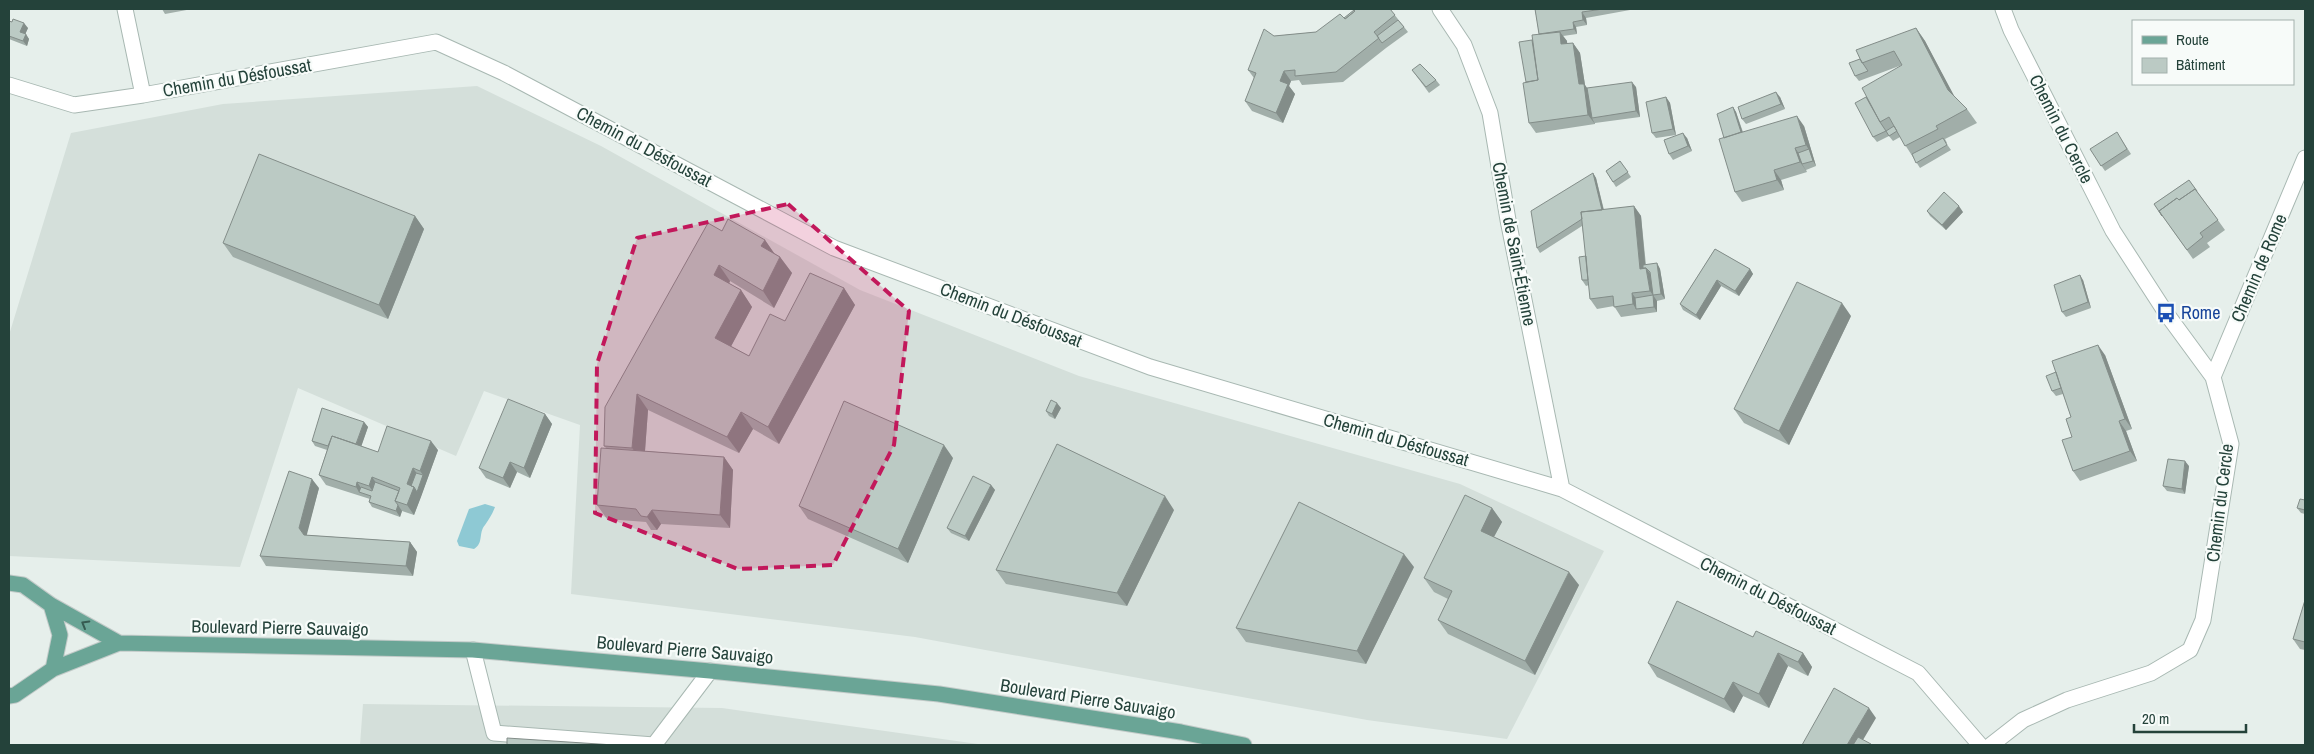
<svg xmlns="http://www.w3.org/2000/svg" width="2314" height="754" font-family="'Archivo Narrow',sans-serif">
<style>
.built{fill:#d4dfda}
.water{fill:#8ec9d4}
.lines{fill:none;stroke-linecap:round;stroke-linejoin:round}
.minor-casing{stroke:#a8b8b2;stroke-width:17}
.major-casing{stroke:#c2cac8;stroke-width:17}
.minor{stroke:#fff;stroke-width:15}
.major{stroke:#6aa596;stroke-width:15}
.wall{fill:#a1aea9}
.shaded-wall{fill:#838d89}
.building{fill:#bbcac4;stroke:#838d89}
.oneway{stroke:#365b51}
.marked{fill:#c2185b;fill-opacity:0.2;stroke:#c2185b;stroke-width:4;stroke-dasharray:10 6;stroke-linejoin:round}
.labels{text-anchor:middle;stroke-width:4.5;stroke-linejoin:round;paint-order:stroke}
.street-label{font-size:18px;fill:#24423a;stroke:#f7fbf9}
.transit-label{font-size:18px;fill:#164399;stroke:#f7fbf9;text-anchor:start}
</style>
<rect width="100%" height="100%" fill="#e6efeb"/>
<path class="built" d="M477 86 601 146 860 290 1079 376 1460 484 1604 551 1507 739 1367 720 915 637 571 594 580 425 484 391 456 456 298 388 240 567 9 556V335L71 133 223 104Z
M363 704 722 708 985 745H360Z"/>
<path class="water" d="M485 504 495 507C492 515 489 519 485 525 478 533 484 543 474 549L459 546 457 541 469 509Z"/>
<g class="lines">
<defs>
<path id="minor" d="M125 9 143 95
M1440 9 1464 45 1490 113 1508 220 1562 489
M9 85 74 105 143 95 436 42 504 73 834 248 1150 367 1562 489 1918 673 1980 745
M2213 377 2305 158
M473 650 494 733 654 745 710 671
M1991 745 2023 720 2067 700 2151 673 2190 650 2203 620 2231 444 2213 377 2166 313 2113 231 2011 30 2003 9"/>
<path id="major" d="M9 583 23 585 51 605 119 643
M51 605 60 635 53 669
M9 696 15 695 53 669 119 643 473 650 710 671 939 694 1181 732 1244 745"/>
</defs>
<use href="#minor" class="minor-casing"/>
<use href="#major" class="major-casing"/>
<use href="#minor" class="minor"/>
<use href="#major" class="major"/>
</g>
<path class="wall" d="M162 9H192L165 14Z
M1353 9H1390L1408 32 1386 48 1343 82 1302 85 1299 80 1291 81 1289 86 1295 94 1283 123 1252 111 1245 101 1254 78 1248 70 1274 36 1316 32 1344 18 1354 10Z
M1535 9H1630V10L1586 18 1587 25 1576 27 1577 34 1563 36 1567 41V44L1573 43 1580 53 1585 85 1587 88 1636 87 1640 117 1595 123V124L1536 133 1529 123 1526 82 1532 40 1539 34Z
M9 21 28 28 25 34 29 39 27 46 9 39Z
M1916 28 1925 41 1953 95 1967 109 1977 123 1945 139 1947 143H1946L1951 150 1920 168 1900 137 1893 141 1889 136 1877 142 1873 137 1866 97 1902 65 1859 81 1855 76 1860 59Z
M1412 70 1436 80 1440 85 1429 93Z
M1666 97 1670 103 1676 135 1656 138 1652 133Z
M1780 97 1785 109 1746 124 1742 119Z
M1733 107 1736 112 1743 132 1804 126 1816 166 1806 170 1807 172 1781 180 1784 190 1742 202 1735 192 1724 138Z
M2120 137 2131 154 2105 171 2090 149Z
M1687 138 1692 151 1673 160 1669 154Z
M1620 161 1631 177 1616 187 1606 171Z
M1593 173 1596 178 1604 210 1634 206 1641 216 1646 265 1657 263 1660 269 1665 299 1657 301V312L1621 317 1614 306 1597 309 1590 299 1589 285 1586 286 1582 280 1586 256 1582 226 1540 253 1537 248Z
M2189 180 2225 230 2207 243 2210 247 2193 259 2154 204Z
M1927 211 1963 212 1946 230 1930 216Z
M415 216 424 229 388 319 233 257 223 243Z
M722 231 765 240 774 253 780 257 792 273 774 308 730 281 729 284 741 290 752 307 731 346 749 356 785 321 844 288 855 305 779 444 753 429 739 453 648 410 645 451 724 457 733 470 730 528 661 524 657 530H651L646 522 607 519 597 505 606 448 604 446Z
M1715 249 1750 269 1753 274 1739 296 1721 286 1700 320 1683 310 1680 304Z
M2083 280 2091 308 2066 317 2062 312Z
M1851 316 1789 445 1744 423 1734 409Z
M2105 355 2132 429 2126 431 2137 461 2080 481 2073 471 2071 417 2063 394 2056 396 2052 391Z
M1061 408 1055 419 1049 416 1046 411Z
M545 414 552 424 530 478 517 472 510 488 486 478 479 468Z
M364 422 368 427 361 446 378 452 438 450 414 515 402 511 400 517 372 507 369 502 370 499 326 485 319 475 327 450 315 446 312 441Z
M953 458 908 563 808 519 799 506Z
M2189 466 2185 494 2167 491 2163 486Z
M991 485 995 490 969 541 951 533 947 528Z
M319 488 306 535 410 542 417 552 413 576 266 566 260 556Z
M2305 500V514L2301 513 2297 508Z
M1492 508 1502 522 1494 537 1579 585 1535 675 1448 634 1438 620 1448 599 1434 592 1424 578Z
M1174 510 1127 606 1006 584 996 570Z
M1414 567 1366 664 1246 642 1236 628Z
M2305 600V650L2300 649 2293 639Z
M1753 637 1803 653 1812 667 1808 676 1788 666 1769 708 1743 696 1734 713 1657 677 1648 663Z"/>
<path class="shaded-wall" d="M1582 12 1586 18 1587 25 1583 20Z
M1573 22 1576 27 1577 34 1574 29Z
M24 23 28 28 24 37 20 32Z
M1916 28 1925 41 1958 103 1948 90Z
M1560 32 1567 41 1568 54 1561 44Z
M26 34 29 39 27 46 23 41Z
M1573 43 1580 53 1585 85 1591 94 1592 118 1595 124 1588 115 1579 84Z
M1284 71 1291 81 1289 86 1295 94 1283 123 1276 113 1280 81Z
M1632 82 1636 87 1640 117 1636 111Z
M1776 92 1780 97 1785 109 1781 104Z
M1666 97 1670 103 1676 135 1673 129Z
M1733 107 1736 112 1744 137 1741 132Z
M1797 116 1804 126 1816 166 1813 161 1809 150 1806 145Z
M1683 133 1687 138 1692 151 1688 146Z
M1795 148 1802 158V164L1807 172 1800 162Z
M1774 170 1781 180 1784 190 1777 180Z
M1593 173 1596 178 1606 220 1603 215Z
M1634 206 1641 216 1646 273 1640 269Z
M1959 206 1963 212 1946 230 1942 225Z
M415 216 424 229 388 319 379 305Z
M765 240 776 256 761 246Z
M780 257 792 273 774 308 763 291Z
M1657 263 1660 269 1665 299 1661 294Z
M719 265 730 281 725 292 714 275Z
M1646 268 1653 278V295L1657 301 1650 291Z
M1750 269 1753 274 1739 296 1735 291Z
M2080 275 2083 280 2091 308 2088 302Z
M1717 280 1721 286 1700 320 1696 315Z
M844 288 855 305 779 444 768 427Z
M741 290 752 307 727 354 715 338Z
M1632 293 1639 303 1636 309 1633 304Z
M1653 295 1657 301V312L1654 307Z
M1842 303 1851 316 1789 445 1779 431Z
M2098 345 2105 355 2132 429 2125 419Z
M637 394 648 410 644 464 632 448Z
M1057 403 1061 408 1055 419 1052 414Z
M741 412 753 429 739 453 727 437Z
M545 414 552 424 530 478 524 468Z
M2119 421 2126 431 2137 461 2130 451Z
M364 422 368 427 359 453 355 448Z
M431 441 438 450 421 497 417 492 423 475 420 471Z
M944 445 953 458 908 563 898 549Z
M724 457 733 470 730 528 720 515Z
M2185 461 2189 466 2185 494 2182 489Z
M510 462 517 472 510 488 503 478Z
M413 468 420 478 416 490 421 497 414 515 407 505V484Z
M372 477 379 487 376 496 369 486Z
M312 479 319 488 306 538 299 528Z
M357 482 364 492H359L356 487Z
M991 485 995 490 969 541 965 536Z
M1165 496 1174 510 1127 606 1117 593Z
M398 505 402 511 400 517 396 511Z
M1492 508 1502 522 1490 544 1481 531Z
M652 510 661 524 657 530 647 517Z
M410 542 417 552 413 576 406 566Z
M1404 554 1414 567 1366 664 1357 651Z
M1569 572 1579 585 1535 675 1525 661Z
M1778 653 1788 666 1769 708 1759 694Z
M1803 653 1812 667 1808 676 1798 662Z
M1733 682 1743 696 1734 713 1724 699Z
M1869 708 1876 718 1860 745H1847Z"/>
<path class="building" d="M1353 9H1390L1395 15 1374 32 1379 38 1336 72 1295 76V70L1284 71 1280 81 1288 84 1276 113 1245 101 1256 73 1248 70 1264 29 1274 36 1316 32 1340 14 1345 19 1355 11Z
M1535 9H1603L1582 12 1583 20 1573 22 1574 29 1539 34Z
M1354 10 1355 11 1345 19 1344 18Z
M13 19 24 23 20 32 26 34 23 41 9 36V21L12 22Z
M1398 20 1404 27 1382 43 1377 36Z
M1916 28 1948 90 1967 109 1936 126 1938 129 1905 146 1889 117 1880 122 1862 88 1902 65 1894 51 1862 63 1856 50Z
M1560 32 1561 44 1573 43 1579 84H1584L1588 115 1529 123 1523 83 1538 80 1532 35Z
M1532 40 1538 80 1526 82 1519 42Z
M1860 59 1868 71 1855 76 1849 63Z
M1420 64 1436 80 1426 87 1412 70Z
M1632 82 1636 111 1592 118 1587 88Z
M1776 92 1781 104 1742 119 1738 107Z
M1666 97 1673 129 1652 133 1646 102Z
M1866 97 1880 122 1886 131 1873 137 1855 103Z
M1733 107 1741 132 1724 138 1717 114Z
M1797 116 1806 145 1795 148 1800 162 1774 170 1777 180 1735 192 1719 139Z
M1894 126 1897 131 1889 136 1886 131Z
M2117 132 2127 149 2101 166 2090 149Z
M1683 133 1688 146 1669 154 1664 140Z
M1943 138 1947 145 1916 163 1912 154Z
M1809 149 1813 161 1802 164 1798 153Z
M259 154 415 216 379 305 223 243Z
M1620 161 1628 172 1613 182 1606 171Z
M1593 173 1602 210 1581 212 1582 219 1537 248 1531 211Z
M2189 180 2197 191 2195 189 2179 200 2177 198 2159 211 2162 216 2154 204Z
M2195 189 2218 220 2200 233 2203 237 2187 250 2159 211 2177 198 2179 200Z
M1944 192 1959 206 1942 225 1927 211Z
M1634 206 1640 269 1646 268 1650 291 1632 293 1633 304 1614 307 1613 296 1590 299 1581 212Z
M728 219 765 240 761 246 780 257 763 291 719 265 714 275 741 290 715 338 749 356 770 314 785 321 810 273 844 288 768 427 741 412 727 437 637 394 632 448 604 446 605 407 708 223 722 231Z
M1715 249 1750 269 1735 291 1717 280 1696 315 1680 304Z
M1586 256 1588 280H1582L1579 257Z
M1657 263 1661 294 1653 295 1650 272 1646 268H1643V265Z
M2080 275 2088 302 2062 312 2054 285Z
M1797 282 1842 303 1779 431 1734 409Z
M1653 295 1654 307 1636 309 1635 298Z
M2098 345 2125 419 2119 421 2130 451 2073 471 2062 440 2072 437 2066 419 2071 417 2052 361Z
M2056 372 2061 388 2052 391 2046 376Z
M508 399 545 414 524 468 510 462 503 478 479 468Z
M1051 400 1057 403 1052 414 1046 411Z
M844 401 944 445 898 549 799 506Z
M322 408 364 422 356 444 332 436 328 446 312 441Z
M387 426 431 441 420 471 413 468 407 484 414 487 407 505 395 501 400 488 372 477 369 486 357 482 356 487 319 475 332 436 378 452Z
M1057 444 1165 496 1117 593 996 570Z
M601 448 724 457 720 515 652 510 647 517 641 516 636 509 597 505Z
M2168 459 2185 461 2182 489 2163 486Z
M289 471 312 479 299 528 304 535 410 542 406 566 260 556Z
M416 473 423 475 417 492 414 487 411 486Z
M973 476 991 485 965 536 947 528Z
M375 482 399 491 395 501 398 505 396 511 369 502 371 496 359 492 361 487 372 491Z
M1465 495 1492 508 1481 531 1569 572 1525 661 1438 620 1452 591 1424 578Z
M2300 499 2305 500V510L2297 508Z
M1299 502 1404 554 1357 651 1236 628Z
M2305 600V642L2293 639Z
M1677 601 1753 637 1756 631 1803 653 1798 662 1778 653 1759 694 1733 682 1724 699 1648 663Z
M1834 688 1869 708 1847 745H1802Z
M1858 737 1871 744V745H1853Z
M507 738 614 745H507Z"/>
<defs><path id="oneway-chevron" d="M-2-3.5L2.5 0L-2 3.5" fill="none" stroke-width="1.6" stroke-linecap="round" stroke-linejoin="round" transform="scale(1.25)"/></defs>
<use class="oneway" href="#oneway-chevron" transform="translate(85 624) rotate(-150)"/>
<path class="marked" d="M788 204 909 311 894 445 833 565 738 569 595 513 597 364 637 238Z"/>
<defs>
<symbol id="bus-bare" viewBox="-9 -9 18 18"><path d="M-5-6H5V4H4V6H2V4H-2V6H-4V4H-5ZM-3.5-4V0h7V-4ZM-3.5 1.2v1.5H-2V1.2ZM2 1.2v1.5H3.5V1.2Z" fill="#1a4fb4" stroke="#f7fbf9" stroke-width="2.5" paint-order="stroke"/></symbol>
</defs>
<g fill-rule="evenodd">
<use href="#bus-bare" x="2152" y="299" width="28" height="28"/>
</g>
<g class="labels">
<g class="street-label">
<text transform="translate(237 78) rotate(-10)" y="6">Chemin du Désfoussat</text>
<text transform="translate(2061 129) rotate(63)" y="6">Chemin du Cercle</text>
<text transform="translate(644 147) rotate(28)" y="6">Chemin du Désfoussat</text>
<text transform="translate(1514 244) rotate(79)" y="6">Chemin de Saint-Étienne</text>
<text transform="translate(2259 268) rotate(-67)" y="6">Chemin de Rome</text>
<text transform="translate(1011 315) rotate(21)" y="6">Chemin du Désfoussat</text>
<text transform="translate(1396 440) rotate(16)" y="6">Chemin du Désfoussat</text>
<text transform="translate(2220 503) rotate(-83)" y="6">Chemin du Cercle</text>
<text transform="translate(1768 596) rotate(27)" y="6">Chemin du Désfoussat</text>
<text transform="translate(280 628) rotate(1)" y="6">Boulevard Pierre Sauvaigo</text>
<text transform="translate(685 650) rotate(5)" y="6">Boulevard Pierre Sauvaigo</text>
<text transform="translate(1088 699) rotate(9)" y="6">Boulevard Pierre Sauvaigo</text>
</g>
<g class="transit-label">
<text x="2181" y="319">Rome</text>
</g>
</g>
<rect width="2314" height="754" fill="none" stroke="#24423a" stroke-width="20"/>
<rect x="2132" y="20" width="162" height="65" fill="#f7fbf9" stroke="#a3b1ad"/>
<rect x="2142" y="36" width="25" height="8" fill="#6aa596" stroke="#a3b1ad"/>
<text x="2176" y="45" font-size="15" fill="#24423a">Route</text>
<rect x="2142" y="58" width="25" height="15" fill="#bbcac4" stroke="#a3b1ad"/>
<text x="2176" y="70" font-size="15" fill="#24423a">Bâtiment</text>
<path d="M2134 724v8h112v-8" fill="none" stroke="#24423a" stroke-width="2.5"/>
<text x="2142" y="724" font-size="15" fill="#24423a" stroke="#f7fbf9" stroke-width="4" paint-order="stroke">20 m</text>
</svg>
